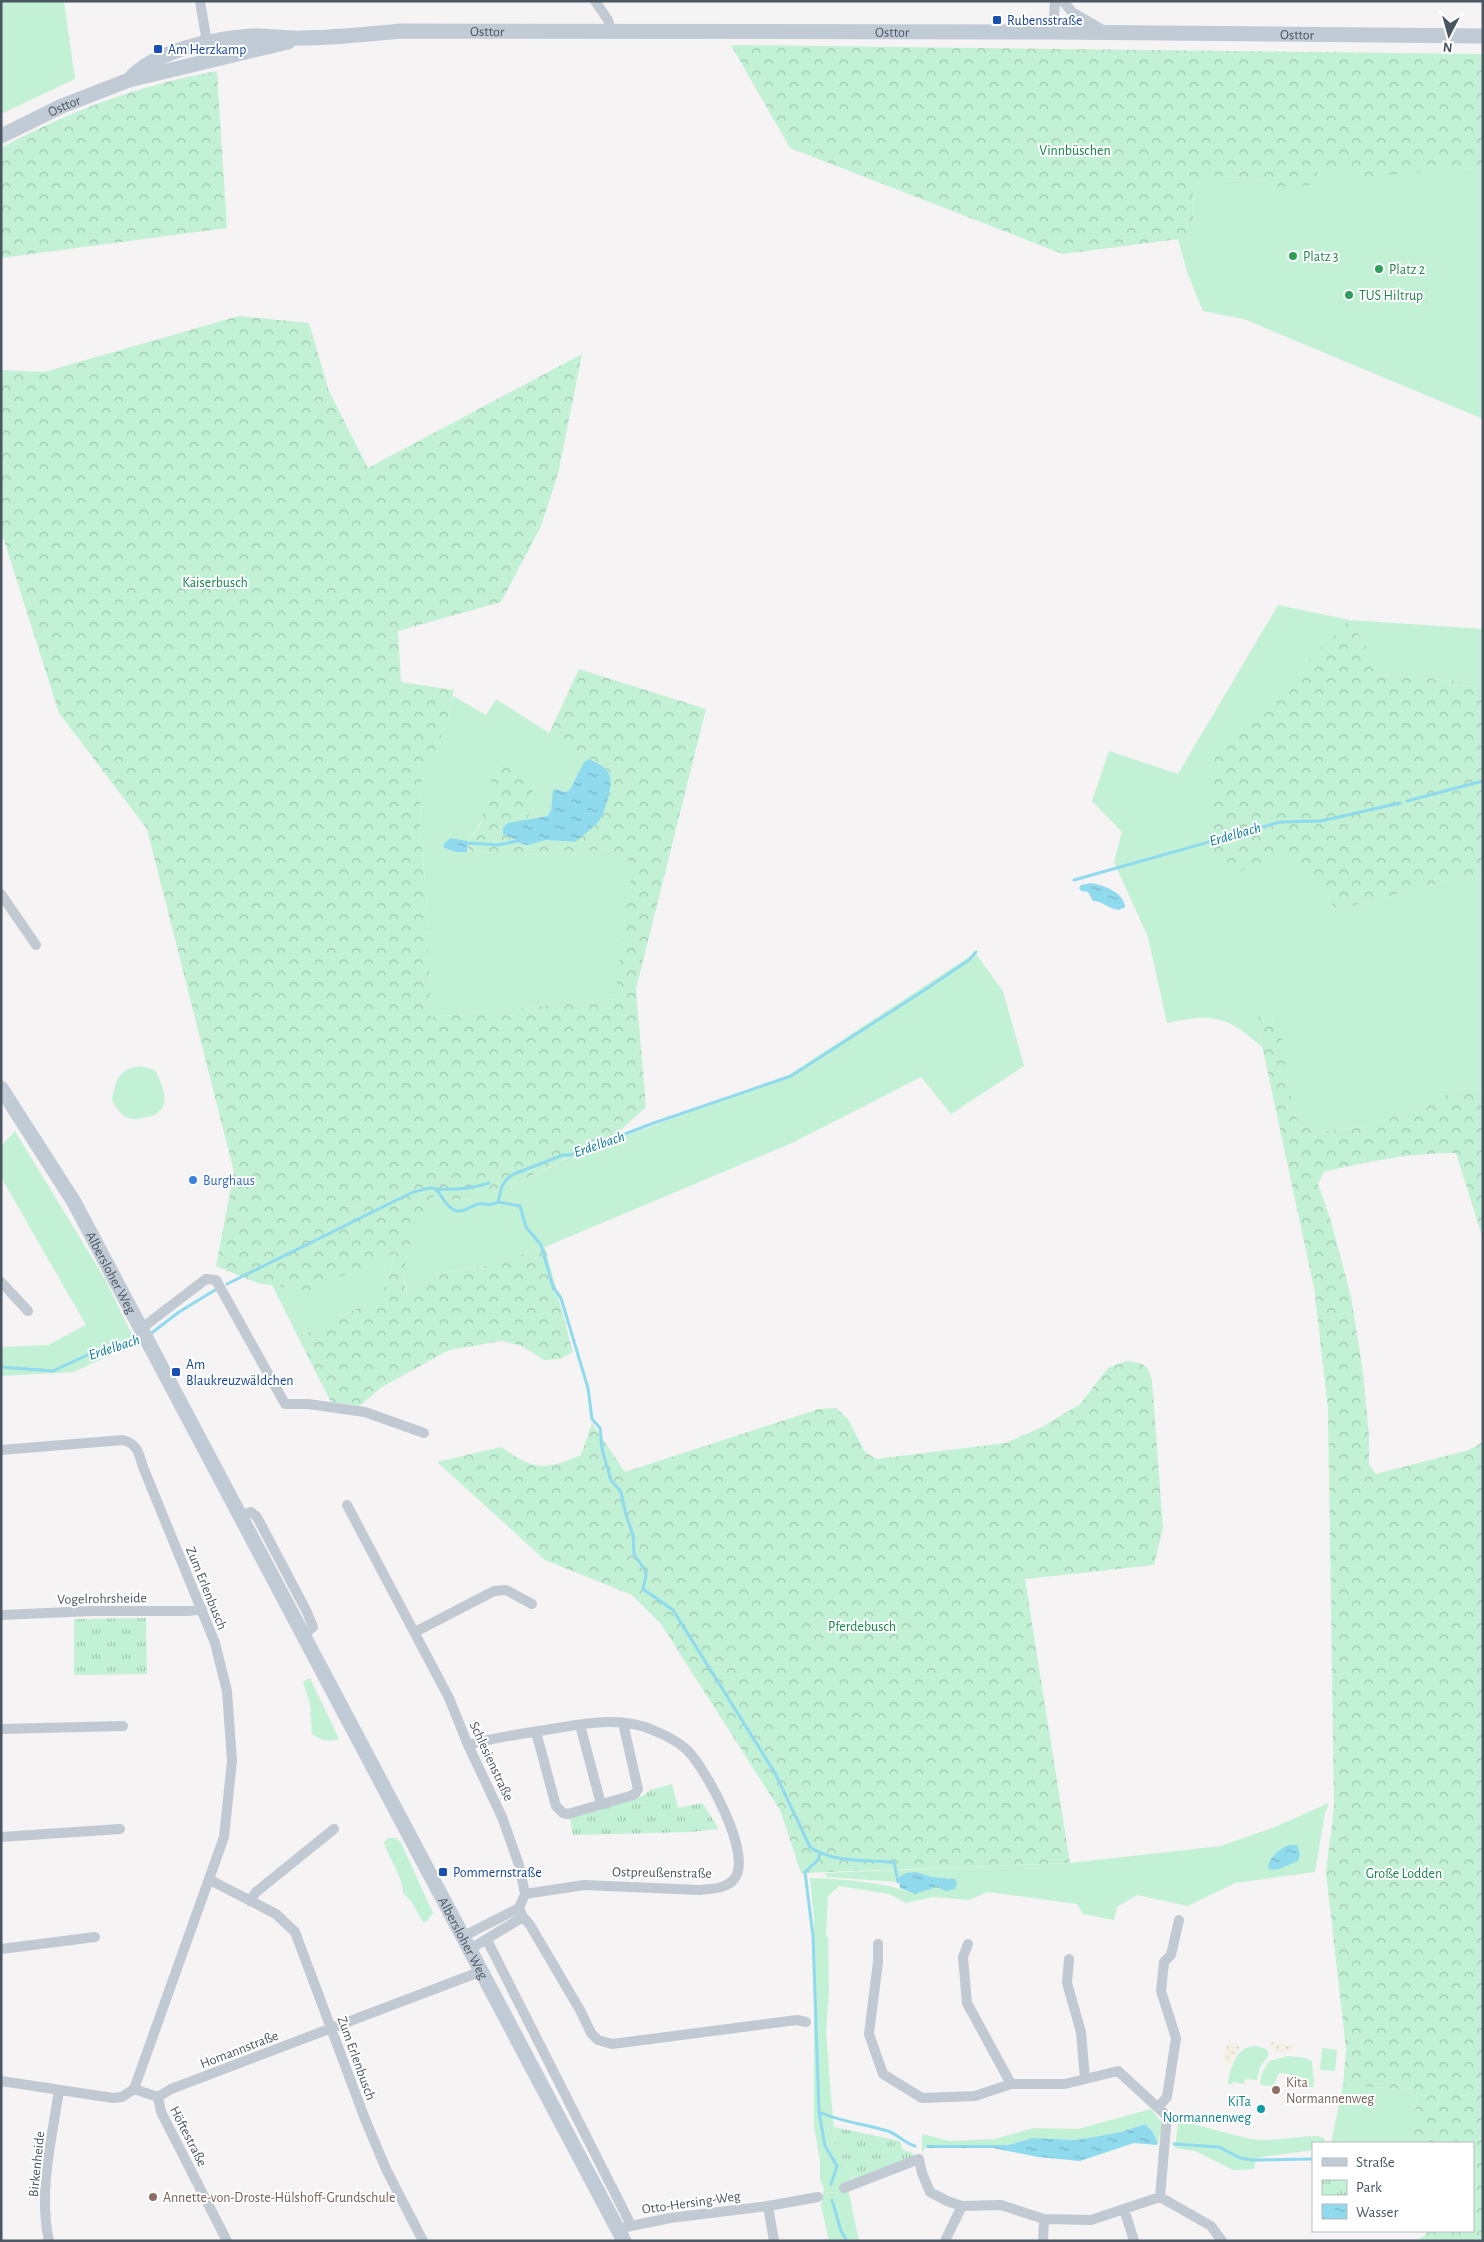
<svg xmlns="http://www.w3.org/2000/svg" width="1484" height="2242" font-family="'Alegreya Sans',sans-serif">
<style>
.green{fill:#c3f1d5}
.forest{fill:url(#forest-crowns)}
.sand{fill:url(#sand-dots)}
.park{fill:url(#park-tufts)}
.water{fill:url(#water-ripples)}
.lines{fill:none;stroke-linecap:round;stroke-linejoin:round}
.stream{stroke:#90daee;stroke-width:3}
.street{stroke:#c1cad2;stroke-width:10}
.secondary{stroke:#c1cbd6;stroke-width:15}
.transit-dot{fill:#1a4fb4;stroke:#fff;stroke-width:2}
.leisure-dot{fill:#2e9e5b;stroke:#fff;stroke-width:2}
.shop-dot{fill:#3f7fe0;stroke:#fff;stroke-width:2}
.education-dot{fill:#8d6e63;stroke:#fff;stroke-width:2}
.culture-dot{fill:#0f9aa8;stroke:#fff;stroke-width:2}
.labels{text-anchor:middle;stroke-width:4;stroke-linejoin:round;paint-order:stroke}
.transit-label{font-size:14px;fill:#164399;stroke:#fff;text-anchor:start}
.street-label{font-size:14px;fill:#4a5661;stroke:#fff}
.park-label{font-size:14px;fill:#17864f;stroke:#fff}
.leisure-label{font-size:14px;fill:#27864d;stroke:#fff;text-anchor:start}
.shop-label{font-size:14px;fill:#366cbe;stroke:#fff;text-anchor:start}
.education-label{font-size:14px;fill:#785e54;stroke:#fff;text-anchor:start}
.culture-label{font-size:14px;fill:#0d838f;stroke:#fff;text-anchor:end}
.water-label{font-size:15px;font-style:italic;fill:#0c7c9b;stroke:#fff}
</style>
<defs>
<pattern id="forest-crowns" width="20" height="18" patternUnits="userSpaceOnUse" patternTransform="scale(1.25)"><rect width="20" height="18" fill="#c3f1d5"/><path d="M2 6a3 3 0 1 1 6 0M12 15a3 3 0 1 1 6 0" fill="none" stroke="#a0c6b0"/></pattern>
<pattern id="sand-dots" width="8" height="8" patternUnits="userSpaceOnUse" patternTransform="scale(1.25)"><rect width="8" height="8" fill="#f5f0e5"/><path d="M2 2h.1M6 6h.1" fill="none" stroke="#d4d0c7" stroke-width="1.8" stroke-linecap="round"/></pattern>
<pattern id="park-tufts" width="24" height="20" patternUnits="userSpaceOnUse" patternTransform="scale(1.25)"><rect width="24" height="20" fill="#c3f1d5"/><path d="M3 7l-1-3M5 7V3M7 7l1-3M15 17l-1-3M17 17v-4M19 17l1-3" fill="none" stroke="#a0c6b0"/></pattern>
<pattern id="water-ripples" width="26" height="14" patternUnits="userSpaceOnUse" patternTransform="scale(1.25)"><rect width="26" height="14" fill="#90daee"/><path d="M2 4q2-2 4 0t4 0M15 11q2-2 4 0t4 0" fill="none" stroke="#78b4c4"/></pattern>
</defs>
<rect width="100%" height="100%" fill="#f5f3f3"/>
<path class="green" d="M1 1H64L75 79 1 114Z
M1317 166H1348L1354 177 1483 167V419L1244 319 1203 311 1187 272 1178 239 1194 237 1193 188 1207 175 1267 180 1268 187 1317 185Z
M1278 605 1350 620 1483 629V684L1382 674 1350 620 1231 874 1296 852 1336 910 1483 872V1091L1461 1088 1430 1103 1372 1125 1319 1132 1298 1125 1287 1079 1258 1027 1262 1047C1226 1015 1213 1013 1167 1023L1148 937 1114 862 1122 832 1092 801 1109 751 1178 774Z
M453 696 486 715 496 699 593 761 589 759 570 790 566 792 556 789 551 811 547 816 528 819 535 778C519 790 500 800 486 814 479 821 480 831 469 836L468 841 451 838 444 843V848L456 852H467L468 849 473 852 555 854 606 849 619 852 628 859 631 876 616 999 431 1017 426 891 420 828 421 784 447 723Z
M975 953 1003 991 1024 1066 951 1114 921 1077 792 1143 545 1247 490 1265 437 1274 423 1287 407 1296 403 1264 417 1224 430 1197 467 1200 513 1185 578 1153 784 1078Z
M140 1066 155 1070C165 1089 174 1114 143 1118 137 1119 129 1120 124 1116 119 1113 115 1105 112 1100 116 1080 118 1070 140 1066Z
M15 1131 105 1279 136 1343 74 1372 1 1376V1347L48 1345 86 1325 1 1177V1146Z
M396 1251 381 1297 298 1337 272 1285 309 1291Z
M310 1678 339 1739C329 1742 321 1741 312 1734L310 1704 303 1682Z
M1329 1803 1325 1813 1315 1872 1235 1883 1188 1906 1137 1895 1117 1907 1114 1920 1083 1914 1077 1904 988 1892 969 1900 933 1897 906 1903 889 1894 839 1886 828 1896 826 1934 828 1938 829 1990 826 2032 835 2145 853 2177 847 2184 859 2241H829L821 2205 824 2188 820 2180V2161L814 2127V1918L810 1878C842 1879 885 1882 915 1894L955 1879 932 1877 916 1872 899 1877 898 1882 827 1877 825 1873 1070 1863 1221 1846 1275 1827Z
M388 1838H396L401 1843 433 1913 427 1921 423 1922 411 1901 403 1893C402 1874 389 1860 384 1842Z
M1257 2046 1266 2049 1269 2055 1260 2067 1257 2080 1245 2079 1244 2084 1233 2082 1232 2084H1228C1230 2067 1237 2045 1257 2046Z
M1322 2048 1337 2050 1335 2071 1320 2070Z
M1288 2056 1305 2058 1312 2061 1314 2087C1297 2089 1299 2072 1279 2073L1273 2086 1260 2085 1261 2075 1269 2061Z
M1343 2085 1417 2090 1413 2143H1331Z
M1151 2109 1163 2124 1158 2143 1152 2131 1145 2124 1121 2132 1076 2140 1033 2138 1008 2145H926L922 2154V2134L950 2141 994 2139 1034 2128 1078 2129Z
M1178 2122C1202 2125 1224 2133 1247 2138 1270 2143 1294 2136 1318 2136L1325 2139 1324 2143H1313V2150L1256 2158 1254 2169 1233 2170 1195 2151 1175 2148Z"/>
<path class="forest" d="M731 45 1483 54V167L1353 178 1348 166H1317V185L1267 188V180L1207 175 1193 188 1194 237 1063 254 790 148Z
M217 71 227 228 1 258V148C74 109 137 86 217 71Z
M239 316 309 323 329 391 368 468 582 354 558 474 541 526 501 602 398 631 401 682 454 690 447 723 421 784 420 828 426 891 431 1017 615 999 631 876 628 859 619 852 606 849 555 854 473 852 468 849 469 836 474 834 480 826 496 762 499 760 535 778 528 819C520 824 511 821 503 827V835L509 836 521 844 528 845 546 840 574 842C594 826 604 819 608 794 609 787 611 781 610 774L605 768 549 734 579 669 706 709 636 989 646 1107 617 1133 513 1185 467 1200 430 1197C416 1227 398 1262 407 1296L423 1287 437 1274 490 1265 545 1247 573 1352 560 1359 544 1360 522 1346 502 1341 449 1350 380 1388 360 1406 331 1402 298 1337 381 1297 396 1252 309 1291 257 1283 216 1266 234 1172 147 829 59 713 1 531V370L44 372Z
M1350 620 1382 674 1483 684V872L1336 910 1296 853 1231 874 1209 843 1215 752Z
M1273 1009 1280 1025 1287 1079 1298 1125 1319 1132 1372 1125 1430 1103 1461 1088 1483 1091V1239L1456 1153C1410 1153 1368 1161 1324 1172L1318 1184 1331 1221 1351 1297 1363 1372 1369 1435V1464L1376 1474 1469 1450 1483 1442V2241H1415L1426 2235V2231H1473V2143H1413L1417 2090 1343 2085 1346 2049 1326 1872 1334 1808 1328 1408 1314 1288 1258 1027 1259 1014Z
M1126 1361C1141 1362 1149 1364 1152 1381L1163 1528 1154 1565 1025 1579 1070 1863 801 1873 780 1810 661 1624 632 1595 545 1560 437 1462 501 1447C535 1470 543 1471 581 1455L592 1423 625 1472 819 1409 836 1408 848 1419 865 1452 876 1459 1006 1443 1042 1427 1080 1404 1108 1368Z"/>
<path class="sand" d="M1270 2042 1295 2045 1292 2050 1278 2053 1269 2045Z
M1231 2043 1239 2046 1240 2049 1229 2066C1221 2060 1223 2047 1231 2043Z"/>
<path class="park" d="M146 1618 147 1674 74 1675V1619Z
M672 1784 678 1808 702 1803 719 1829 689 1832 573 1835 570 1817 643 1796 650 1790Z
M834 2127 900 2141 903 2150 913 2153 914 2156 855 2180 835 2145Z"/>
<path class="water" d="M589 759C596 762 608 768 610 776 613 786 605 812 599 821 592 829 583 835 575 842L546 840 528 845 521 844 509 836 503 835V827L508 823 547 816 551 811 553 790 556 789 565 792 570 790 584 762Z
M451 838 468 841 467 852H456L444 848V843Z
M1091 883C1103 885 1124 892 1125 907L1119 910C1109 909 1102 901 1093 901L1088 892 1081 891 1079 888 1081 885Z
M1290 1845H1297L1300 1854 1298 1861 1279 1869 1271 1870 1268 1868C1268 1858 1281 1847 1290 1845Z
M916 1872 932 1877 955 1879 957 1883 955 1889 946 1891 936 1887 915 1894 900 1888 899 1877 906 1873Z
M1145 2124 1152 2131 1158 2143 1157 2145 1134 2143 1080 2161 1038 2157 993 2148H926V2145H1008L1033 2138 1076 2140 1121 2132Z"/>
<g class="lines">
<path class="stream" d="M1407 801 1483 781
M468 843 498 845 517 841
M1074 880 1280 822 1321 821 1400 803
M437 1189C455 1190 471 1189 489 1183
M498 1202 520 1206 526 1227 541 1245 553 1287 561 1298 588 1388 592 1419 600 1428 602 1449 611 1480 621 1492 626 1515 633 1535 634 1554 645 1570 646 1576 643 1589 673 1610 775 1773 810 1847C832 1863 867 1860 894 1862L898 1882
M227 1284 413 1192C419 1191 427 1188 432 1188 440 1188 445 1209 457 1211 465 1212 472 1205 479 1204 487 1203 491 1207 498 1202L502 1186 507 1179 514 1174 563 1155H570L651 1124 791 1076 920 993 969 960 976 952
M149 1335 179 1312 215 1290
M1 1367 53 1371 96 1351 119 1348 141 1339
M820 1854 818 1860 805 1872 813 1936 819 2112 825 2146 837 2166 831 2184
M819 2112C841 2122 865 2124 888 2131 899 2135 904 2143 915 2146
M1174 2144 1219 2147 1240 2158 1253 2160 1313 2159
M832 2200 841 2231 847 2241"/>
<path class="street" d="M200 1 210 61
M595 1 608 20 611 32
M1063 1 1072 12 1103 30
M1053 32 1055 1
M1 894 36 945
M1 1282 28 1311
M142 1328 206 1279 216 1280 285 1404H308L365 1412 424 1433
M1 1450 123 1440C138 1444 139 1454 143 1467L215 1643 227 1691 232 1761 224 1837 134 2089
M347 1505 449 1698 468 1745 502 1817 519 1865 525 1894 519 1908 523 1917 530 1925 580 2010 591 2033 598 2040 612 2044 797 2020 806 2022
M241 1515 251 1512 257 1517 307 1612 313 1627 304 1635
M1 1615 92 1611H189L202 1609
M415 1632 494 1591 506 1590 532 1604
M580 1725 601 1804
M1 1729 123 1726
M536 1732 556 1806 563 1813 568 1814 630 1796 635 1794 638 1789 623 1723
M468 1745C491 1738 514 1735 539 1731 573 1726 611 1716 645 1727 660 1733 676 1739 688 1751 707 1771 752 1853 735 1878 727 1889 711 1889 699 1890L584 1885 525 1894
M1 1837 120 1829
M210 1880 276 1914 295 1932 365 2119 386 2169 423 2241
M250 1901 256 1892 334 1829
M464 1936 519 1908
M487 1940 631 2225
M878 1944V1962L869 2034 883 2074 922 2098 975 2096 1011 2084H1065L1118 2071 1167 2116 1160 2197
M968 1944 963 1957 967 2003 1011 2084
M1 1949 95 1937
M470 1949 523 1917
M1069 1959 1067 1983 1081 2032 1085 2079
M1 2081 113 2098 122 2097 134 2089 158 2097 171 2089 482 1971
M158 2097 161 2112 227 2241
M1158 2107 1167 2097 1176 2038 1161 1991 1164 1962 1171 1955 1179 1920
M844 2188 919 2159 922 2173 930 2192 947 2201 962 2206 1001 2205 1044 2219 1091 2220 1160 2197 1211 2226 1222 2241
M768 2206 818 2197
M1124 2209 1134 2241
M626 2227 670 2218 768 2206 774 2241
M49 2241C38 2192 52 2139 59 2090
M945 2241 962 2206
M1043 2241 1044 2219"/>
<g class="secondary">
<path id="s1" d="M129 80C153 51 215 38 252 36 269 35 285 39 302 38 334 38 368 34 401 31L1053 32 1483 36"/>
<path id="s2" d="M1 136 62 106 129 80 288 42"/>
<path id="s3" d="M1 1088 74 1202 624 2241"/>
</g>
</g>
<g class="transit-dot">
<rect x="992" y="15" width="10" height="10" rx="2.5"/>
<rect x="153" y="44" width="10" height="10" rx="2.5"/>
<rect x="171" y="1367" width="10" height="10" rx="2.5"/>
<rect x="438" y="1867" width="10" height="10" rx="2.5"/>
</g>
<g class="leisure-dot">
<circle cx="1293" cy="256" r="5"/>
<circle cx="1379" cy="269" r="5"/>
<circle cx="1349" cy="295" r="5"/>
</g>
<circle class="shop-dot" cx="193" cy="1180" r="5"/>
<g class="education-dot">
<circle cx="1276" cy="2090" r="5"/>
<circle cx="153" cy="2197" r="5"/>
</g>
<circle class="culture-dot" cx="1261" cy="2109" r="5"/>
<g class="labels">
<g class="transit-label">
<text x="1007" y="25">Rubensstraße</text>
<text x="168" y="54">Am Herzkamp</text>
<text x="186" y="1369">Am<tspan x="186" dy="16">Blaukreuzwäldchen</tspan></text>
<text x="453" y="1877">Pommernstraße</text>
</g>
<g class="street-label">
<text dy="5" stroke="none"><textPath href="#s1" startOffset="369">Osttor</textPath></text>
<text dy="5" stroke="none"><textPath href="#s1" startOffset="774">Osttor</textPath></text>
<text dy="5" stroke="none"><textPath href="#s1" startOffset="1179">Osttor</textPath></text>
<text dy="5" stroke="none"><textPath href="#s2" startOffset="70">Osttor</textPath></text>
<text dy="5" stroke="none"><textPath href="#s3" startOffset="215">Albersloher Weg</textPath></text>
<text transform="translate(207 1588) rotate(68)" y="5">Zum Erlenbusch</text>
<text transform="translate(102 1598) rotate(-1)" y="5">Vogelrohrsheide</text>
<text transform="translate(492 1761) rotate(65)" y="5">Schlesienstraße</text>
<text transform="translate(662 1872) rotate(1)" y="5">Ostpreußenstraße</text>
<text dy="5" stroke="none"><textPath href="#s3" startOffset="968">Albersloher Weg</textPath></text>
<text transform="translate(239 2049) rotate(-21)" y="5">Homannstraße</text>
<text transform="translate(357 2058) rotate(70)" y="5">Zum Erlenbusch</text>
<text transform="translate(189 2136) rotate(63)" y="5">Höftestraße</text>
<text transform="translate(36 2164) rotate(-84)" y="5">Birkenheide</text>
<text transform="translate(691 2202) rotate(-8)" y="5">Otto-Hersing-Weg</text>
</g>
<g class="park-label">
<text x="1075" y="155">Vinnbüschen</text>
<text x="215" y="587">Kaiserbusch</text>
<text x="862" y="1631">Pferdebusch</text>
<text x="1404" y="1878">Große Lodden</text>
</g>
<g class="leisure-label">
<text x="1303" y="261">Platz 3</text>
<text x="1389" y="274">Platz 2</text>
<text x="1359" y="300">TUS Hiltrup</text>
</g>
<g class="shop-label">
<text x="203" y="1185">Burghaus</text>
</g>
<g class="education-label">
<text x="1286" y="2087">Kita<tspan x="1286" dy="16">Normannenweg</tspan></text>
<text x="163" y="2202">Annette-von-Droste-Hülshoff-Grundschule</text>
</g>
<g class="culture-label">
<text x="1251" y="2106">KiTa<tspan x="1251" dy="16">Normannenweg</tspan></text>
</g>
<g class="water-label">
<text transform="translate(1235 834) rotate(-16)" y="5">Erdelbach</text>
<text transform="translate(599 1144) rotate(-19)" y="5">Erdelbach</text>
<text transform="translate(114 1347) rotate(-18)" y="5">Erdelbach</text>
</g>
</g>
<rect width="1484" height="2242" fill="none" stroke="#4a5661" stroke-width="5"/>
<rect x="1312" y="2142" width="162" height="90" fill="#ffffff" stroke="#b7bbc0"/>
<rect x="1322" y="2158" width="25" height="8" fill="#c1cbd6" stroke="#b7bbc0"/>
<text x="1356" y="2167" font-size="15" fill="#4a5661">Straße</text>
<rect x="1322" y="2180" width="25" height="15" fill="url(#park-tufts)" stroke="#b7bbc0"/>
<text x="1356" y="2192" font-size="15" fill="#4a5661">Park</text>
<rect x="1322" y="2204" width="25" height="15" fill="url(#water-ripples)" stroke="#b7bbc0"/>
<text x="1356" y="2217" font-size="15" fill="#4a5661">Wasser</text>
<g transform="translate(1449 35) rotate(186)" stroke="#ffffff" stroke-width="4" paint-order="stroke">
<path d="M0-4L9 19L0 12L-9 19Z" fill="#4a5661"/>
<text y="-8" font-size="14" font-weight="bold" text-anchor="middle" fill="#4a5661">N</text>
</g>
</svg>
